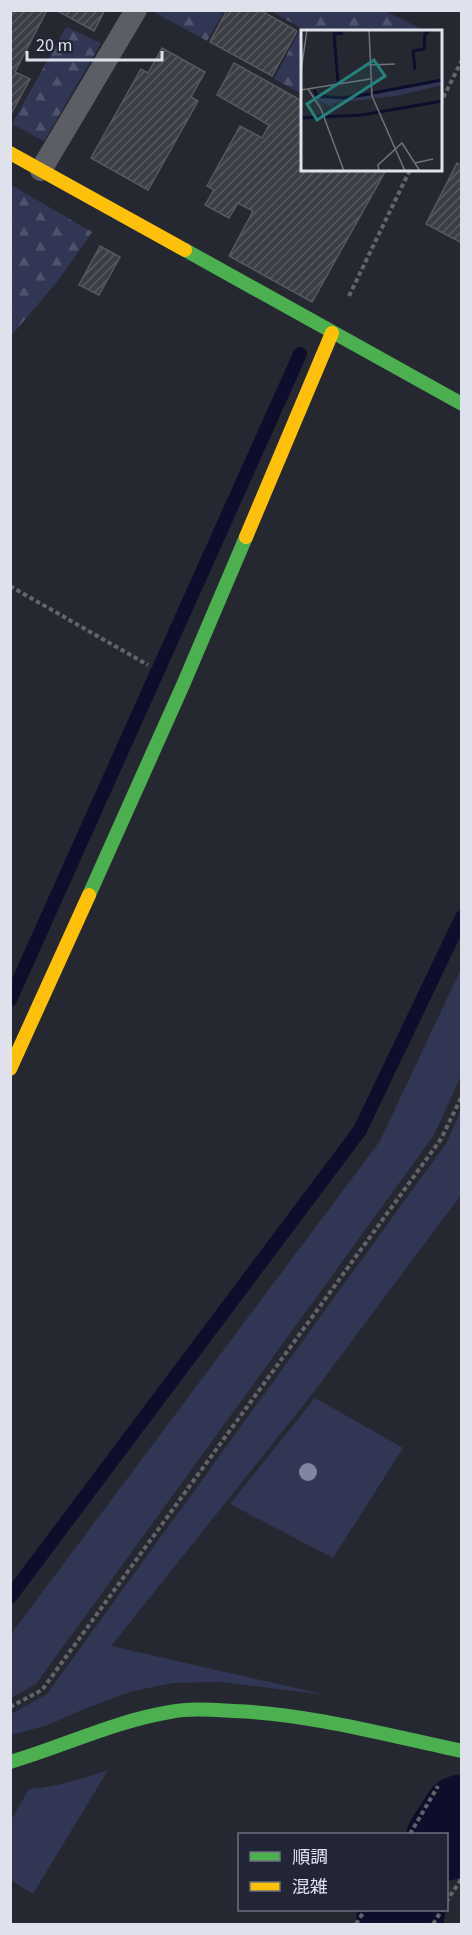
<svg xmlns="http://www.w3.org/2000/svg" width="472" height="1935" font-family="'Source Sans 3','Noto Sans JP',sans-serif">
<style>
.green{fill:#313654}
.forest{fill:url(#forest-firs)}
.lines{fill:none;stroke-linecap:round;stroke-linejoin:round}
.stream{stroke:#0d0e2b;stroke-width:14}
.river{stroke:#0d0e2b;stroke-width:81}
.building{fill:url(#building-hatch);stroke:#575860;stroke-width:1.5}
.path{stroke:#62646a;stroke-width:4;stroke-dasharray:4.5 3;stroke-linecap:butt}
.lane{stroke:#5c5e65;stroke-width:22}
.fast{stroke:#4caf50;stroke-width:14}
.slow{stroke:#ffc107;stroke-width:14}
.tree{fill:#8186a0}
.inset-river{fill:none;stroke:#0d0e2b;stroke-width:3}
.inset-road{fill:none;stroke:#70727c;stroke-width:1.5}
.view{fill:#24817b;fill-opacity:0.15;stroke:#24817b;stroke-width:3}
.inset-edge{fill:none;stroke:#dfe1ec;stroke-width:3}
</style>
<defs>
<pattern id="forest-firs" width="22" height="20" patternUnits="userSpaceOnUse" patternTransform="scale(1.5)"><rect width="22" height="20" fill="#313654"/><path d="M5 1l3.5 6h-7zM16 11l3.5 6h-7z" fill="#4e536d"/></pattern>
<pattern id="building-hatch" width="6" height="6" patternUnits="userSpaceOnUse" patternTransform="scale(1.5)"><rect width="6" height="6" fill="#3c3e45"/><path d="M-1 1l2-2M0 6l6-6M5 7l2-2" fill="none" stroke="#585a60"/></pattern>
</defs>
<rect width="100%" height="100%" fill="#262831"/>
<path class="green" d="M461 969V1076L434 1135 36 1684 11 1698V1634L380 1141Z
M461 1110V1195L313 1393 111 1646 327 1695 222 1682 173 1683 133 1691 84 1709 48 1725 11 1735V1714L47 1694 447 1142Z
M315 1398 403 1448 333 1558 230 1504Z
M108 1770 33 1894 11 1880V1820L29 1789C57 1787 82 1779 108 1770Z"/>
<path class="forest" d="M152 11H224L207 41Z
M271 11H385L425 31 302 32V94L274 79 301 28Z
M66 27 101 43 44 141 12 124Z
M11 185 92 232 60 278 11 336Z"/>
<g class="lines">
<path class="stream" d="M10 1000 300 354
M10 1597 360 1130 462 917"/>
<path class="river" d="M446 1840 462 1815
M396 1924 405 1910"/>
</g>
<path class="building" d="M10 10H47L15 72 30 79 10 116Z
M56 10H105L94 31Z
M227 10H260L297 31 272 76 210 42Z
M162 48 205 72 191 97 198 101 148 190 91 158 141 69 148 73Z
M234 63 302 101V170H386L312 302 229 256 253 211 238 203 229 218 205 205 214 190 207 186 240 126 262 138 269 125 217 95Z
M457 163 462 166V243L426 224Z
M100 246 120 257 99 295 79 285Z"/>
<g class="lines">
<path class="path" d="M440 104 462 60
M349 296 410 170
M10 586 148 665
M10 1707 42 1690 441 1139 462 1096
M410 1834 438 1786
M446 1902 462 1878
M356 1924 365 1910
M433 1924 442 1910"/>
<path class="lane" d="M41 170 136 10"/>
<path class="fast" d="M185 250 462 404
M89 895 183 685 246 537
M10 1762C64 1746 115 1721 170 1712 191 1708 213 1710 234 1711 311 1714 386 1735 462 1751"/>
<path class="slow" d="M10 153 185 250
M246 537 332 333
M10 1069 89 895"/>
</g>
<circle class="tree" cx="308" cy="1472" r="9"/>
<g transform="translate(301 30)">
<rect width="141" height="141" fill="#262831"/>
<path d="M141 50V55L96 66 74 68 71 64ZM8 60 15 67 42 69 69 65 71 69 32 73V77L19 71 22 80Z" fill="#313654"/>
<path class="inset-river" d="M114 40 112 21 123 19 124 4 129 0M37 53 33 4 42 3M13 60 16 66 42 68 69 64M72 63 141 50M0 88 61 85 141 71"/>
<path class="inset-road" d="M68 0 71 66 104 141M68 35 94 34M0 41 6 0M7 59 20 79 43 141M0 60 69 49M114 133 132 129M78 141 77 135 101 113 119 141"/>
<path class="view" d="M73 30 84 46 16 90 6 74Z"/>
<rect width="141" height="141" class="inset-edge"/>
</g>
<rect width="472" height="1935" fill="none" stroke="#dfe1ec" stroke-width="24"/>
<rect x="238" y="1833" width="210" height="78" fill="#222535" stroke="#6e707e" stroke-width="1.5"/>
<rect x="250" y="1852" width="30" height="9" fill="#4caf50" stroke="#6e707e" stroke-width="1.5"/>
<text x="292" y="1863" font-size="18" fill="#dfe1ec">順調</text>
<rect x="250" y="1882" width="30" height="9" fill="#ffc107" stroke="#6e707e" stroke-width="1.5"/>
<text x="292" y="1893" font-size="18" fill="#dfe1ec">混雑</text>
<path d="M27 51v9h135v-9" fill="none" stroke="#dfe1ec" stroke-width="3"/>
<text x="36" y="51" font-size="18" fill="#dfe1ec" stroke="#222535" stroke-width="4.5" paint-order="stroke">20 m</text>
</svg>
